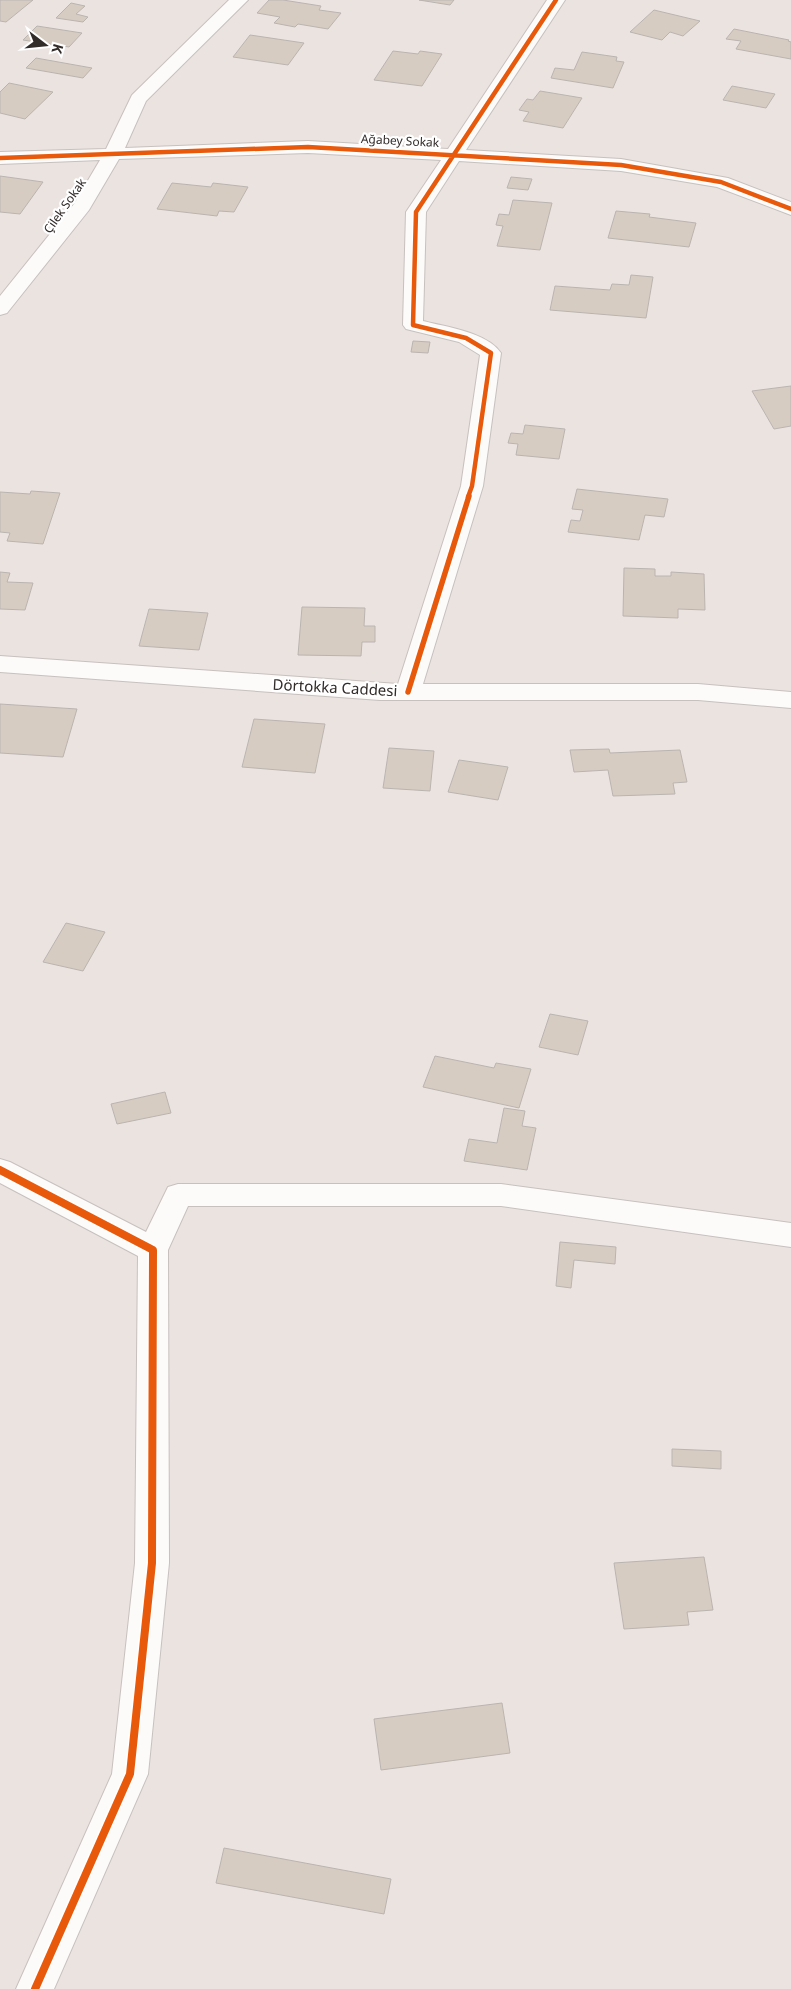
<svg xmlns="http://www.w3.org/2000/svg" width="791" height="1989" font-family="'Noto Sans',sans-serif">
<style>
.building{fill:#d7ccc2;stroke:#bab4b1}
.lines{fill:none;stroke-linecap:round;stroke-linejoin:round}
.minor-casing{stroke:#c7c0be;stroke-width:2}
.minor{fill:#fcfbfa;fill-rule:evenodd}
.cycleway-far2-casing{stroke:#fff;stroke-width:7}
.cycleway-far1-casing{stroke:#fff;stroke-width:9}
.cycleway-casing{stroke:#fff;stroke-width:11}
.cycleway-far2{stroke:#e8590c;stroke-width:4.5}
.cycleway-far1{stroke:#e8590c;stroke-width:5.5}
.cycleway{stroke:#e8590c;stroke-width:8}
.labels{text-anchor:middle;stroke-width:4.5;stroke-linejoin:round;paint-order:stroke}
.far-street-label{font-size:12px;fill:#312b29;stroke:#fff}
.street-label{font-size:15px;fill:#312b29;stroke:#fff}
</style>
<rect width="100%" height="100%" fill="#ebe3e0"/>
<path class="building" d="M0 0H33L6 22 0 21Z
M269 0H283L321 6 319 10 341 13 328 29 298 24 295 27 274 23 280 17 257 13Z
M419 0H454L450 5Z
M71 3 85 6 76 14 88 17 83 22 56 18Z
M654 10 700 21 683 36 670 32 662 40 630 32Z
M37 26 82 33 69 47 23 40Z
M734 29 789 40 788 41 791 42V59L736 49 741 41 726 39Z
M250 35 304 43 288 65 233 57Z
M393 51 418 54 420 51 442 54 422 86 374 80Z
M582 52 617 57 616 61 624 62 613 88 551 78 555 68 574 70Z
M36 58 92 68 83 78 26 68Z
M9 83 53 92 25 119 0 113V92Z
M732 86 775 94 766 108 723 100Z
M540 91 582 98 563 128 523 121 529 112 519 110 527 99 533 100Z
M0 176 43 182 20 214 0 212Z
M511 177 532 179 528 190 507 188Z
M172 183 211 187 213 183 248 187 234 212 219 211 217 216 157 209Z
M513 200 552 203 540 250 497 246 503 226 496 225 499 214 509 215Z
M616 211 650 214 649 217 696 223 689 247 608 238Z
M631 275 653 277 646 318 550 310 555 286 610 290 612 284 629 285Z
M413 341 430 342 428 353 411 352Z
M791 386V426L774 429 752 391Z
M525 425 565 429 559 459 516 455 518 444 508 443 511 433 523 434Z
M577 489 668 499 664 517 645 515 639 540 568 532 571 520 580 521 583 510 572 509Z
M31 491 60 493 43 544 7 541 10 533 0 532V492L30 494Z
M624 568 655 569V576H671V572L704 574 705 610 678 609V618L623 616Z
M0 572 10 573 7 582 33 583 25 610 0 609Z
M302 607 365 608 364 626H375V642H362L361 656 298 655Z
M149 609 208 613 199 650 139 646Z
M0 704 77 709 63 757 0 753Z
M254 719 325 724 315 773 242 767Z
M389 748 434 751 430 791 383 788Z
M609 749 610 753 680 750 687 782 673 783 675 794 613 796 608 770 574 772 570 750Z
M459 760 508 767 498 800 448 792Z
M66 923 105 932 83 971 43 962Z
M550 1014 588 1021 578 1055 539 1047Z
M435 1056 494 1068 496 1063 531 1069 519 1108 423 1087Z
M165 1092 171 1113 117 1124 111 1104Z
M504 1108 525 1111 522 1126 536 1128 527 1170 464 1161 469 1139 497 1143Z
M560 1242 616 1247 615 1264 574 1260 571 1288 556 1286Z
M672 1449 721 1451V1469L672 1466Z
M704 1557 713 1610 687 1612 689 1625 624 1629 614 1563Z
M502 1703 510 1753 381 1770 374 1719Z
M224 1848 391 1879 384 1914 216 1883Z"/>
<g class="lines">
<defs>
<path id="minor" d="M229 0H248L146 101 125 148 308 141 448 149 547 0H565L466 150 621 159 728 178 791 202V215L717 187 621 171 459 161 426 212 423 321C446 327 487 332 501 353L483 486 423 684H698L791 692V708L698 700H380L0 672V656L398 684 461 486 480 355 459 342 406 329 403 325 406 212 441 160 308 153 119 159 89 210 7 313 0 315V296L74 204 100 160 0 164V152L106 149 132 95Z
M0 1159 10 1162 146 1232 168 1187 178 1184H501L791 1223V1247L501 1206H188L168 1250 169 1563 148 1774 54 1989H16L112 1774 135 1563 138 1256 0 1183Z"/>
</defs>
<use href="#minor" class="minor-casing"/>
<use href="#minor" class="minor"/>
<defs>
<path id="cycleway-far2" d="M0 158 308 147 621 165 721 182 791 209
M468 497 472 486 491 353 466 338 413 325 416 212 556 0"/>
<path id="cycleway-far1" d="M408 692 469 496"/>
<path id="cycleway" d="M0 1170 153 1250 152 1563 130 1774 35 1989"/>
</defs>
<use href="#cycleway-far2" class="cycleway-far2-casing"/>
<use href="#cycleway-far1" class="cycleway-far1-casing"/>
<use href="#cycleway" class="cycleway-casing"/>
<use href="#cycleway-far2" class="cycleway-far2"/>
<use href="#cycleway-far1" class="cycleway-far1"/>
<use href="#cycleway" class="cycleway"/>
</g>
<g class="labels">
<g class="far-street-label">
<text transform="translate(400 141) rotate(3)" y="4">Ağabey Sokak</text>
<text transform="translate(65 206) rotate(-55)" y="4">Çilek Sokak</text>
</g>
<g class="street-label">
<text transform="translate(335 688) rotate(3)" y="5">Dörtokka Caddesi</text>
</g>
</g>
<g transform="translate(45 45) rotate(106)" stroke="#ffffff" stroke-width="4" paint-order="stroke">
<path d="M0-4L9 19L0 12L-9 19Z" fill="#312b29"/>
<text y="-8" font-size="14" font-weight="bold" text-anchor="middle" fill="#312b29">K</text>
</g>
</svg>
